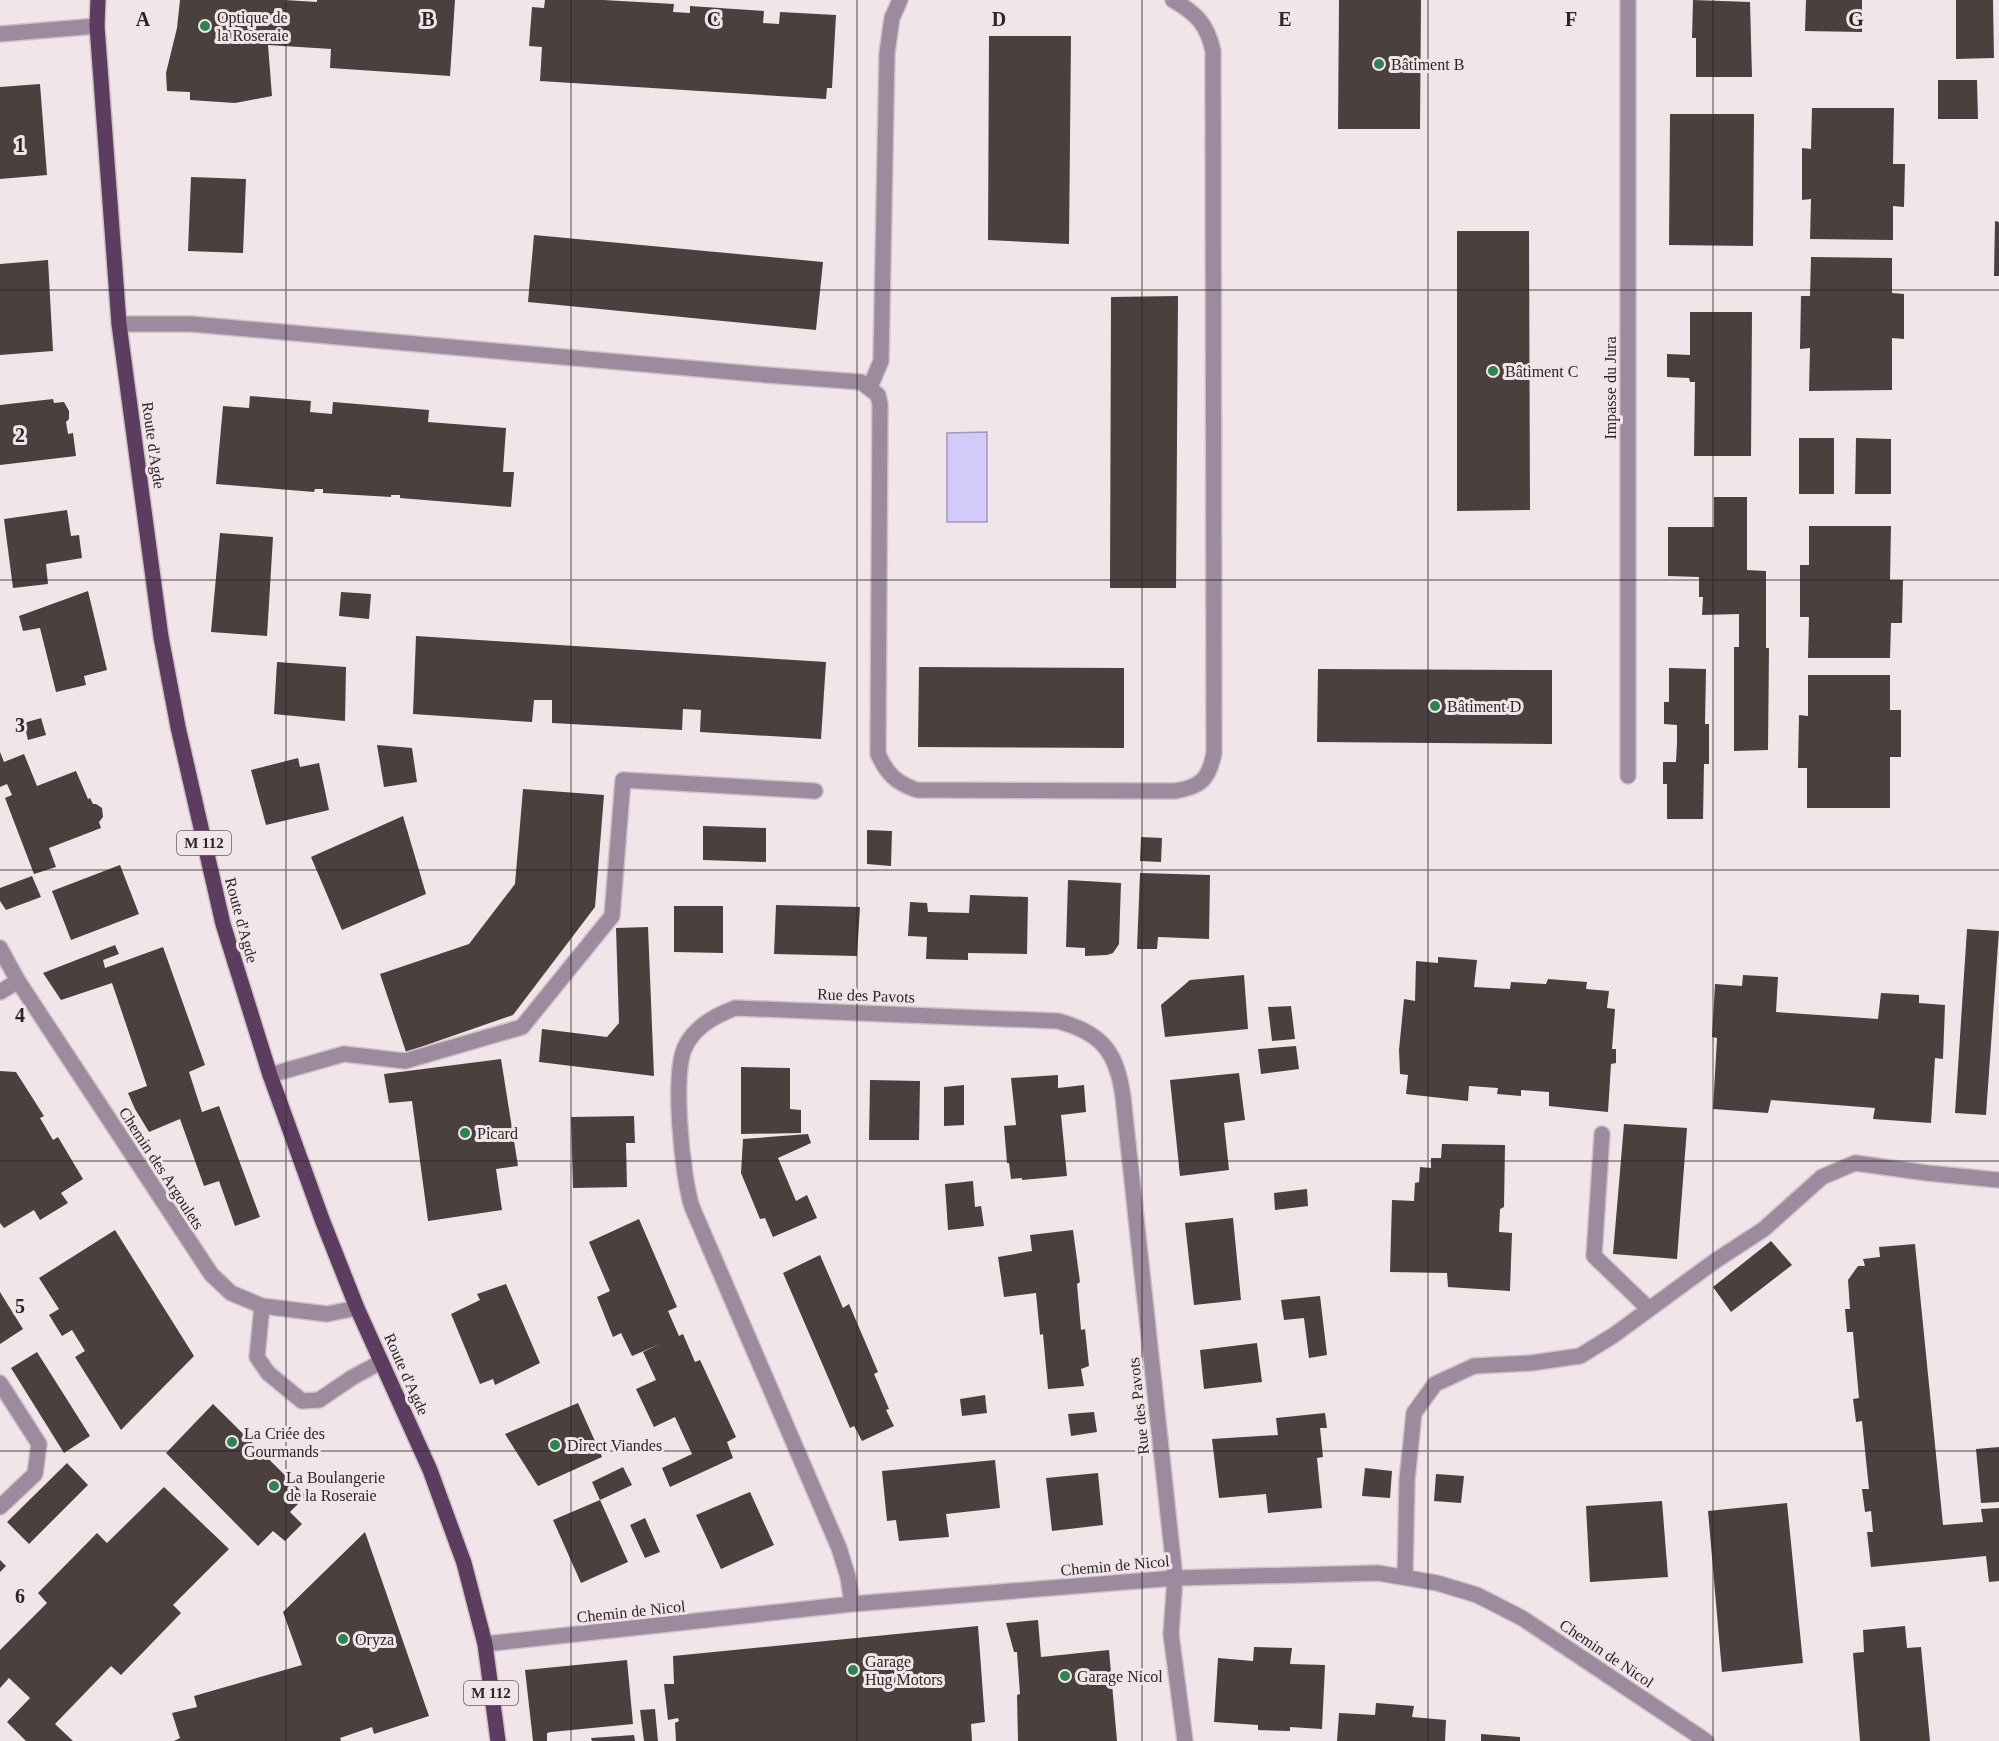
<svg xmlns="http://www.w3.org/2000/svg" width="1999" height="1741" font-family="Georgia,serif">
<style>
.water{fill:#d3caf9;stroke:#a098ba;stroke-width:1.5}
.building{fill:#4a403e}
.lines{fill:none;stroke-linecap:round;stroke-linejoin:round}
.service-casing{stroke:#cdc2c6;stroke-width:18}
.minor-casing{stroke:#cdc2c6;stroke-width:18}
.primary-casing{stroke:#cdc2c6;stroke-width:18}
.service{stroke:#9d8a9e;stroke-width:15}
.minor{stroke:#9d8a9e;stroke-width:15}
.primary{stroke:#5d3d5f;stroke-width:15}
.grid{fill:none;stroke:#2a2527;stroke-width:1.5;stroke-opacity:0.55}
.poi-dot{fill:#318152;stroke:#f1e5e9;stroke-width:2}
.labels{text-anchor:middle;stroke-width:6;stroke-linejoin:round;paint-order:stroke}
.shield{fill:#f1e5e9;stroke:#665f61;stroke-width:1.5}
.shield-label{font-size:15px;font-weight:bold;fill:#2a2527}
.poi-label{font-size:16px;fill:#2a2527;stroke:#f1e5e9;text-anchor:start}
.street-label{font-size:16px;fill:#2a2527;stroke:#f1e5e9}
.grid-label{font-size:20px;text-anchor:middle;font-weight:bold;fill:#2a2527;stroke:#f1e5e9;stroke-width:6;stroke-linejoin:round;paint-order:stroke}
</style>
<rect width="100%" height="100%" fill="#f1e5e9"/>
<path class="water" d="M987 432V522H947V433Z"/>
<path class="building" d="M180 0H284L317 2V0H455L450 76 330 68 331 49 268 45 272 96 235 103 190 100V92L167 91 166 73 177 28Z
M545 0H603L674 4 673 12 690 13V6L764 11 763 23 779 24 780 12 836 15 832 88H827L826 99 540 81 542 47 529 46 532 7 544 8Z
M1339 0H1421L1420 129H1338Z
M1693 0 1750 2 1752 77H1696V38H1692Z
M1806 0H1862V32L1805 31Z
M1956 0H1993L1994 58 1956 59Z
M989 36H1071L1069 244 988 240Z
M1938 80H1977L1978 119H1938Z
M40 84 47 175 0 179V87Z
M1812 108H1894L1893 164H1905L1904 207 1893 206V240L1810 239 1811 199 1802 200V148L1811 149Z
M1670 114H1754L1753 246 1669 245Z
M191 177 246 179 243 253 188 251Z
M1995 221 1999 222V276H1994Z
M1457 231H1529L1530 510 1457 511Z
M534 235 823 262 816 330 528 302Z
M1811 257 1892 258V293L1904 294V339L1892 338V390L1809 391 1810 348 1800 349 1801 296H1810Z
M48 260 53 351 0 355V264Z
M1178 296 1176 588H1110L1111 297Z
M1690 312H1752L1751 456H1694L1695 382H1690L1689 378 1667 377V354L1690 355Z
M250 396 311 401 310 412 332 414 333 402 429 410 428 422 506 428 503 472H514L511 507 400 498V495H391V497L323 493V489H315L314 492 216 484 223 406 249 408Z
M53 399 54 403 64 402 69 411V419L66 422 68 434 73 433 76 456 0 465V405Z
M1799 438H1834V494H1799Z
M1856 438 1891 439V494H1855Z
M1714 497H1747V570L1766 571V648H1769L1768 750 1734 751V647H1739V614L1702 615 1703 597H1699V577L1668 576V527H1714Z
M67 510 71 536 79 535 82 558 46 564 48 584 13 588 4 519Z
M1809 526H1891L1890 580H1903L1902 623H1891L1890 658H1808L1809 617H1800V565H1809Z
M220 533 273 537 267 636 211 632Z
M88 591 107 670 84 676 86 685 56 692 40 628 23 631 19 616Z
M341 592 371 594 369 619 339 616Z
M416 636 826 662 821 739 700 732 701 710 683 709 682 730 552 723V700H534L532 722 413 714Z
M277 662 346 667 345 721 274 714Z
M919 667 1124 668V748L918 747Z
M1669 668 1706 669 1705 724H1709V764H1704L1703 819H1667V784H1663V762H1676L1677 743V725L1664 724V702H1669Z
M1318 669 1552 670V744L1317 742Z
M1808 675H1890V710H1901V757H1890V808H1807V768H1798L1799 715 1808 716Z
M41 718 46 735 28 740 24 723Z
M377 745 412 748 417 782 384 787Z
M0 752 4 762 24 754 37 786 76 771 88 799 90 798 93 804H96L102 808 103 817 99 822 101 828 49 848 56 867 34 874 5 798 12 795 7 784 0 787Z
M298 758 300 767 319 763 329 810 266 825 251 770Z
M523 789 604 795 595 907 513 1015 406 1052 380 974 469 944 515 884Z
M403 816 426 894 342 930 311 857Z
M703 826 766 828V862L703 860Z
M867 830 892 831 891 866 867 864Z
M1141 837 1162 838 1161 862 1140 861Z
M120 865 139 914 71 940 52 891Z
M1140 873 1210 875 1209 939 1158 937 1157 949H1137Z
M32 876 41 897 6 910 0 901V888Z
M1068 880 1121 883 1119 944 1113 953 1107 955 1085 956V948L1066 947Z
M970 895 1028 897 1027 954 968 953V960L926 959 927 937 908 936 910 902 927 903 928 912 969 913Z
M776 905 860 907 857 956 774 954Z
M674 906H723V953L674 952Z
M648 927 654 1076 539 1062 542 1029 607 1037 619 1023 616 928Z
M1967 929 1999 931 1986 1115 1955 1113Z
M115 945 119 954 103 960 105 968 163 947 205 1065 189 1072 202 1112 219 1106 260 1217 235 1226 219 1181 204 1186 180 1119 149 1132 135 1109 128 1093 147 1086 112 983 61 1000 43 973Z
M1438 957 1477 960 1474 987 1510 989 1511 982 1546 984 1548 979 1587 982 1586 989 1609 991 1607 1008 1615 1009 1612 1049H1616V1063L1611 1064 1608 1112 1549 1106V1092L1521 1090V1096L1497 1094 1498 1088 1469 1086 1468 1101 1406 1094 1408 1075 1400 1074 1399 1050 1404 999 1415 1001 1416 961 1438 963Z
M1244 975 1248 1029 1165 1037 1161 1005 1190 980Z
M1743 975 1778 977 1776 1012 1878 1019 1881 993 1919 995V1003L1945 1005 1943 1059 1935 1058 1931 1123 1873 1119 1875 1108 1771 1100 1768 1113 1713 1109 1717 1038 1712 1037 1715 984 1742 986Z
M1291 1006 1295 1039 1272 1041 1268 1007Z
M1296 1046 1299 1069 1261 1074 1258 1049Z
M501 1059 518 1166 496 1169 502 1210 428 1221 412 1101 389 1103 384 1074Z
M741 1067 790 1068V1109L801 1110V1133L741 1134Z
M0 1071 16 1072 44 1116 40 1118 53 1140 58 1137 83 1179 61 1193 68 1203 40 1220 34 1210 4 1228 0 1223Z
M1239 1073 1245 1120 1224 1123 1229 1170 1180 1176 1170 1080Z
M1058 1075V1088L1084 1085 1086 1112 1061 1115 1067 1176 1022 1180V1178L1011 1179 1009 1163H1007L1004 1126 1016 1125 1011 1078Z
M870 1080 920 1081 919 1140H869Z
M964 1085V1125L944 1126V1087Z
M634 1116 635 1143H626L627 1187 573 1188 571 1117Z
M1624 1124 1687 1128 1677 1259 1613 1254Z
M808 1134 811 1143 778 1158 796 1201 807 1195 817 1218 773 1237 765 1218 760 1219 741 1173 743 1139Z
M1442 1144 1505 1145 1504 1207 1500 1209 1499 1232 1512 1233 1510 1291 1448 1287 1447 1273 1390 1272 1392 1200 1414 1201 1415 1183 1419 1182 1420 1167 1431 1168V1158H1441Z
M973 1181 975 1207 981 1206 984 1226 948 1230 945 1184Z
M1307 1189 1308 1206 1275 1210 1274 1193Z
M1233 1218 1241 1300 1194 1305 1185 1223Z
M639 1219 677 1307 668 1311 679 1336 683 1334 695 1362 700 1360 736 1437 727 1442 733 1458 670 1487 662 1468 692 1454 675 1417 654 1427 636 1389 656 1380 643 1352 660 1344 632 1356 621 1333 613 1337 597 1297 610 1291 589 1242Z
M115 1230 194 1356 121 1430 75 1357 85 1351 72 1330 62 1336 49 1315 59 1309 39 1278Z
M1073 1230 1080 1282 1077 1284 1081 1330 1085 1329 1089 1366 1081 1369 1084 1386 1048 1389 1043 1334 1040 1335 1036 1293 1004 1297 998 1257 1032 1251 1030 1235Z
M1771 1241 1792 1265 1731 1312 1713 1287Z
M1915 1244 1943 1525 1983 1522 1981 1509 1999 1508V1581L1989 1582 1986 1556 1871 1567 1867 1532H1873L1871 1511 1865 1512 1862 1489H1869L1862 1421 1856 1422 1853 1399 1859 1398 1853 1332H1847L1845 1309H1850L1848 1280 1858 1266H1865L1863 1259 1880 1257 1879 1247Z
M820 1255 843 1308 849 1304 878 1372 874 1374 889 1409 886 1410 894 1426 862 1441 854 1426 850 1428 783 1273Z
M506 1284 540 1363 495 1385 493 1379 480 1384 451 1314 480 1300 477 1294Z
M0 1292 23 1329 0 1344Z
M1320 1296 1327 1355 1309 1358 1304 1318 1284 1320 1281 1300Z
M1257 1343 1262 1382 1204 1389 1200 1350Z
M37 1352 90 1436 64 1453 11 1368Z
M985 1395 987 1413 962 1416 960 1399Z
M578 1403 602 1457 538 1486 505 1434Z
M213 1404 306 1496 290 1512 302 1524 285 1541 273 1531 258 1546 166 1453Z
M1094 1412 1097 1432 1071 1436 1068 1414Z
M1325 1413 1327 1428H1320L1323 1457 1317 1458 1322 1508 1268 1513 1266 1494 1219 1498 1212 1439 1278 1435 1276 1418Z
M1999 1447V1502L1981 1503 1976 1449Z
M995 1460 1000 1508 946 1514 949 1537 899 1541 896 1520 887 1521 882 1471Z
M67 1463 88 1485 29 1544 7 1522Z
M623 1467 632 1485 600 1500 592 1482Z
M1365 1468 1392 1471 1390 1498 1362 1496Z
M1098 1473 1103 1525 1052 1531 1046 1478Z
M1436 1474 1464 1476 1461 1503 1434 1501Z
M164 1487 229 1549 173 1605 181 1613 121 1675 111 1666 55 1724 73 1741H26L7 1722 30 1698 9 1678 0 1688V1650L47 1603 38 1593 97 1533 107 1543Z
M750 1492 774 1545 721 1569 696 1515Z
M600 1500 628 1562 581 1583 553 1520Z
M1662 1501 1668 1577 1590 1582 1586 1506Z
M1787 1503 1803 1663 1722 1672 1708 1511Z
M645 1518 660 1552 645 1558 630 1525Z
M365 1532 429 1716 374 1734 372 1727 340 1738 341 1741H174L180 1738 172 1713 197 1707 194 1696 302 1665 283 1612Z
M0 1560 6 1566 0 1572Z
M1038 1620 1041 1657 1109 1650 1117 1741H1018L1017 1695 1020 1694 1017 1652H1014L1006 1623Z
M978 1626 985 1722 971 1724 972 1741H676L675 1723 679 1721 678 1718 668 1720 664 1684H674L673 1656Z
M1905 1626 1907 1648 1921 1647 1930 1741H1860L1853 1653 1864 1652 1863 1630Z
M1254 1647 1292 1648 1290 1664 1325 1665 1322 1729 1290 1727V1731L1258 1730V1725L1214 1722 1218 1658 1253 1661Z
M627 1660 633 1724 551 1732 547 1733V1741H533L525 1670Z
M1376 1703 1414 1706 1412 1717 1446 1720 1445 1741H1337L1339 1713 1375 1715Z
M655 1709 658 1741H644L640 1710Z
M1481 1734 1520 1737V1741H1481Z
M634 1735 635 1741H592L591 1738Z"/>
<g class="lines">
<defs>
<path id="service" d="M119 324H191L766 375 861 382 878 395 880 404 878 754C887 774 896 783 917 790L1175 791C1201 787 1209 779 1214 753L1213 51C1207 24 1197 14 1173 0
M870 387 881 361 887 53 892 18 900 0
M270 1075 344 1054 405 1061 522 1027 612 916 623 780 815 791
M1602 1134 1594 1256 1649 1309
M262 1306 257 1357 268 1373 302 1401 319 1400 353 1377 381 1362
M0 1383 39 1444 35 1474 0 1507
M1405 1577 1407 1480 1414 1413 1435 1384 1474 1366 1531 1363 1580 1356 1614 1335 1715 1261 1764 1229 1822 1177 1855 1163 1927 1173 1999 1180
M1175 1578 1171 1634 1185 1741"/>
<path id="minor" d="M0 34 97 26
M1628 776V0
M0 948 18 981 211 1274 231 1293 262 1306 327 1314 357 1308
M0 992 18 981
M852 1604 848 1577 839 1548 692 1207C682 1176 672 1075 685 1047 695 1026 715 1016 735 1008L1058 1021C1102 1033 1117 1052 1123 1097L1175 1578
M485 1644 852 1604 1175 1578 1378 1573 1437 1583 1477 1595 1522 1618 1706 1741"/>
<path id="primary" d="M98 0 97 26 119 324 161 637 178 727 223 924 270 1075 323 1222 357 1308 430 1470 464 1563 485 1644 498 1741"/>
</defs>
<use href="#service" class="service-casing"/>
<use href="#minor" class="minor-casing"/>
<use href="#primary" class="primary-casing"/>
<use href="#service" class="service"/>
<use href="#minor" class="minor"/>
<use href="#primary" class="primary"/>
</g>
<path class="grid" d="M286 0V1741M571 0V1741M857 0V1741M1142 0V1741M1428 0V1741M1713 0V1741M0 290H1999M0 580H1999M0 870H1999M0 1161H1999M0 1451H1999"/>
<g class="poi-dot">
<circle cx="205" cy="26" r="6"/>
<circle cx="1379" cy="64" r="6"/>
<circle cx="1493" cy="371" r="6"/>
<circle cx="1435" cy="706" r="6"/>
<circle cx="465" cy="1133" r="6"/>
<circle cx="232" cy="1442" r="6"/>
<circle cx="555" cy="1445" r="6"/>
<circle cx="274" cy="1486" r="6"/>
<circle cx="343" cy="1639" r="6"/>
<circle cx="853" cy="1670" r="6"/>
<circle cx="1065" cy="1676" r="6"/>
</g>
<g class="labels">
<g class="shield">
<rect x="177" y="831" width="54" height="24" rx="4.5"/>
<rect x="464" y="1681" width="54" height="24" rx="4.5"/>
</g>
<g class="shield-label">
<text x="204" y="848">M 112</text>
<text x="491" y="1698">M 112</text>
</g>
<g class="poi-label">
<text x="217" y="23">Optique de<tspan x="217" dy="18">la Roseraie</tspan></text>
<text x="1391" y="70">Bâtiment B</text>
<text x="1505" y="377">Bâtiment C</text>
<text x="1447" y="712">Bâtiment D</text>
<text x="477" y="1139">Picard</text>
<text x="244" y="1439">La Criée des<tspan x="244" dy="18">Gourmands</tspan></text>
<text x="567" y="1451">Direct Viandes</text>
<text x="286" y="1483">La Boulangerie<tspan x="286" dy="18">de la Roseraie</tspan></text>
<text x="355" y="1645">Oryza</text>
<text x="865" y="1667">Garage<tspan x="865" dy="18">Hug Motors</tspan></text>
<text x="1077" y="1682">Garage Nicol</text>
</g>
<g class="street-label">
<text transform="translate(1610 388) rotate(-90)" y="6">Impasse du Jura</text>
<text transform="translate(154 445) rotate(82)" y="6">Route d'Agde</text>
<text transform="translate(242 920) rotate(75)" y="6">Route d'Agde</text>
<text transform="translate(866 995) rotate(2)" y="6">Rue des Pavots</text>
<text transform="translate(162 1168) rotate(57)" y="6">Chemin des Argoulets</text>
<text transform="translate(407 1374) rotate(66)" y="6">Route d'Agde</text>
<text transform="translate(1138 1406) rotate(-96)" y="6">Rue des Pavots</text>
<text transform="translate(1115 1565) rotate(-5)" y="6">Chemin de Nicol</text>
<text transform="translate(631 1611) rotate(-6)" y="6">Chemin de Nicol</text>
<text transform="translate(1607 1653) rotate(34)" y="6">Chemin de Nicol</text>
</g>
</g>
<g class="grid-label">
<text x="143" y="26">A</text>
<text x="428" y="26">B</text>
<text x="714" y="26">C</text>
<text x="999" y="26">D</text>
<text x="1285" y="26">E</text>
<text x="1571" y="26">F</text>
<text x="1856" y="26">G</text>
<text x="20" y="152">1</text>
<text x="20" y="442">2</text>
<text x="20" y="732">3</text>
<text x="20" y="1022">4</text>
<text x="20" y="1313">5</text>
<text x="20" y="1603">6</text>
</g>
</svg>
